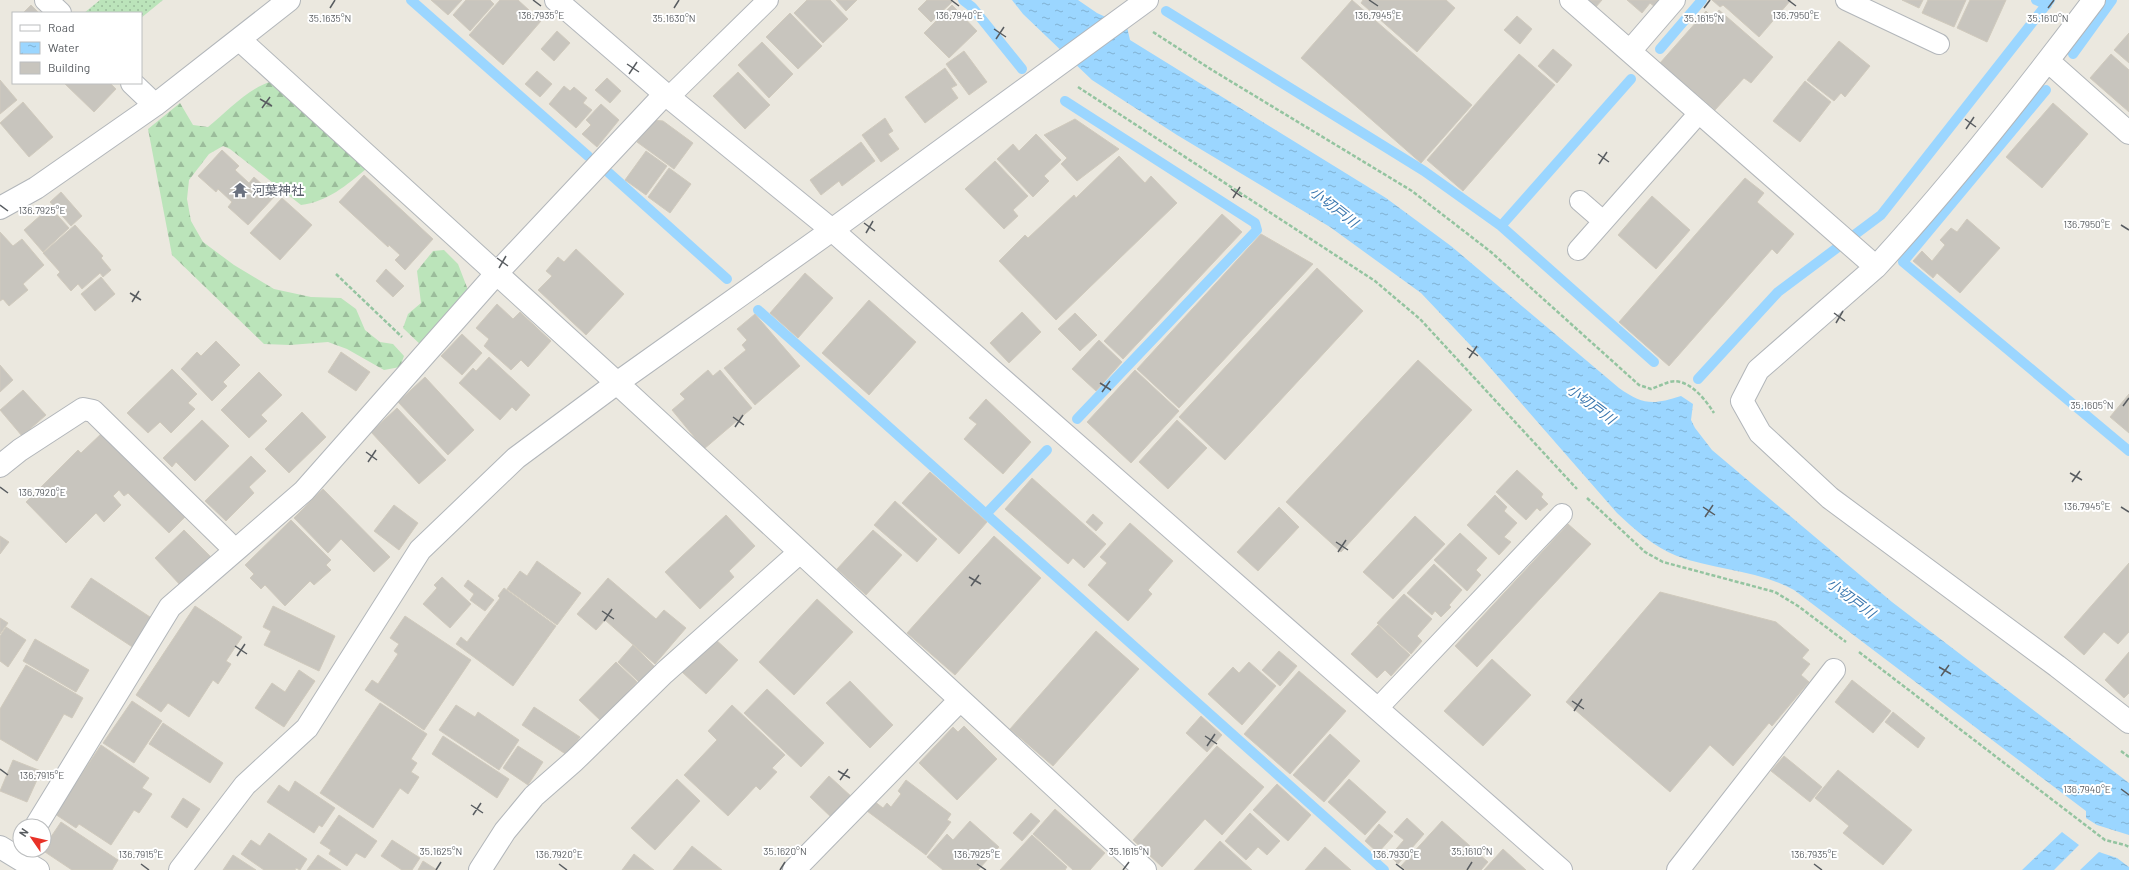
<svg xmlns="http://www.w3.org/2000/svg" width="2129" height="870" font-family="Barlow,'Noto Sans JP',sans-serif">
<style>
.grass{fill:url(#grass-dots)}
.forest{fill:url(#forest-firs)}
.water{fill:url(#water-ripples)}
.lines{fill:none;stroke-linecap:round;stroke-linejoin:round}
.stream{stroke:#9bd6ff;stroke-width:10}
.building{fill:#c8c5be;stroke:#d0cabd}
.lane-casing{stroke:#b2b6ba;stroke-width:22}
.street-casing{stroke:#b2b6ba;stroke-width:24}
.secondary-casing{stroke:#b3b7bc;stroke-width:24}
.path{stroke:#94c4a0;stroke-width:2.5;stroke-dasharray:4 2;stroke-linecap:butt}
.lane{stroke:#fff;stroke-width:20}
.street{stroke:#fff;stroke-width:22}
.secondary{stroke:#fff;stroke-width:22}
.ticks{fill:none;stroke:#585c60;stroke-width:1.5}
.labels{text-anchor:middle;stroke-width:4;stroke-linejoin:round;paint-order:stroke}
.worship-label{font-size:13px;fill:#5b616d;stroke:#fff;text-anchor:start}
.water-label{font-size:14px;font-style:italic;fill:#3a77af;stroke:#fff}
.ticks-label{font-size:10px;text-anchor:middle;fill:#585c60;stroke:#fff;stroke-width:4;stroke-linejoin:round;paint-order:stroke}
</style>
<defs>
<pattern id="grass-dots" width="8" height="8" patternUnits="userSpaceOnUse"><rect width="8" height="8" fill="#bbe4ba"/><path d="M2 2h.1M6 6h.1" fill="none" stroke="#9bbc9b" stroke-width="1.8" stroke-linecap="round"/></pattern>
<pattern id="forest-firs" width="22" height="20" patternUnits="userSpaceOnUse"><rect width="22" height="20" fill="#bbe4ba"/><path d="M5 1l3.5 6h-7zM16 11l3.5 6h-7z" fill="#9bbc9b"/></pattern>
<pattern id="water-ripples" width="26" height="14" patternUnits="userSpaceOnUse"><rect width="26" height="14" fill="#9bd6ff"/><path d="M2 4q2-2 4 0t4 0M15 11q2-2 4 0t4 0" fill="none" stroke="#81b1d2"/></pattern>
</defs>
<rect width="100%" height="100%" fill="#ebe8df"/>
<path class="grass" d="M100 0H163L141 18V13H84Z"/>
<path class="forest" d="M273 81 366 169C347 185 327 202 301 205L230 149 223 146 209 154 189 180 187 199 191 221 203 242 234 265 274 289 311 297 341 298 356 309 365 330 380 342 393 344 404 356 400 367 384 370 347 349 328 342 290 345 264 344 172 255 148 129 180 103 193 125 208 127C228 111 249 87 273 81Z
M444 250 458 264 468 290 423 347 403 328 408 314 421 303 417 271 433 251Z"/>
<path class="water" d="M1012 0H1078L1097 13 1127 27 1130 40 1386 198 1451 246 1619 388C1643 405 1653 405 1681 396L1693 404 1691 420 1695 428 1712 450 1892 602 2129 783V835L2097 825 2086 818V811L1794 590C1758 570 1715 570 1677 556 1654 547 1634 529 1617 513L1473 348 1421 293 1330 227 1177 135 1092 80 1023 14Z
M2062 832 2079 845 2054 870H2022Z
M2099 852 2117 858 2129 867V870H2080Z"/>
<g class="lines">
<path class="stream" d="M411 0 588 156
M963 0 972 7 1022 69
M2036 0 2047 5
M1166 11 1424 171 1501 226 1654 362
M1660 49 1702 0
M2073 54 2112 0
M2046 90 1903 262 2129 451
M1065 101 1255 223 1257 230 1077 419
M609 173 727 279
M1501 226 1631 79
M758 310 1384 870
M1698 379 1778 292 1881 215 2050 0
M987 513 1047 450"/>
</g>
<path class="building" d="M431 0H462L448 15Z
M466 0H490L494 4 470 31 453 15Z
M500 0H518L541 21 503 65 469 35Z
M807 0H830L848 19 823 43 794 13Z
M836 0H857L846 11Z
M927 0H950L952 2 931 22 918 9Z
M1352 0 1472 105 1421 163 1301 58Z
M1363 0H1446L1455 8 1417 52 1361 3Z
M1585 0H1602L1595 8Z
M1627 0H1662L1655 7 1650 3 1642 13Z
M1712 0H1791L1759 37 1723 5 1720 7Z
M1902 0H1923L1919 8Z
M1928 0H1966L1954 27 1922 13Z
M1970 0H2006L1987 42 1957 28Z
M31 5 39 13H23Z
M952 5 977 31 949 58 924 33Z
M1719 10 1773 57 1751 83 1744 78 1715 110 1660 63 1706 11 1713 18Z
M790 13 822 46 798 69 766 37Z
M1517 16 1532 29 1520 44 1504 30Z
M557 31 570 43 554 61 541 49Z
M2129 33V63L2114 50Z
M1839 41 1870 66 1845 97 1841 93 1834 101 1807 80Z
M762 42 793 74 769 98 738 65Z
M1553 49 1572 65 1557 83 1538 66Z
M964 51 987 82 969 95 946 64Z
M1519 54 1555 85 1463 191 1427 160Z
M2111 54 2129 70V112L2090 78Z
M945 68 957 85 951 88 958 98 925 123 905 97Z
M537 71 552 84 540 97 525 84Z
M738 72 770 105 745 129 713 96Z
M607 78 621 91 610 103 595 90Z
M0 80 17 100 0 114Z
M1805 81 1831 102 1800 142 1773 121Z
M64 83H110L116 89 94 112Z
M564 86 570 91 574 87 587 98 583 103 592 110 576 128 549 104Z
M23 102 53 137 29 157 0 123Z
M2053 103 2088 134 2042 188 2006 157Z
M601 104 619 120 597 147 582 134 591 125 586 120Z
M885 118 893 131 888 134 899 149 881 162 862 135Z
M1075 119 1119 149 1077 181 1061 164 1067 158 1044 135Z
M653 120 663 121 693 143 674 169 637 142Z
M1036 134 1061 160 1044 176 1049 181 1033 197 997 159 1013 144 1019 151Z
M861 142 875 161 842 186 839 181 821 195 810 180Z
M222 150 239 166 235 170 249 183 254 177 275 196 248 225 228 207 232 202 218 189 216 192 198 176Z
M646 151 667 166 646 195 625 180Z
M1119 156 1145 183 1151 176 1177 203 1056 320 999 261 1025 235 1028 238 1074 195 1076 198Z
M995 161 1028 196 1013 210 1018 216 1004 229 965 189Z
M669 168 691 184 670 213 648 197Z
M364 175 433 239 405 270 395 260 400 255 389 245 388 247 339 202Z
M1745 178 1764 193 1757 202 1794 234 1777 254 1772 249 1669 366 1619 322Z
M61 192 82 216 71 226 50 202Z
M1652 196 1690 230 1656 269 1618 235Z
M282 198 312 225 280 260 250 233Z
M50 207 69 228 43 252 24 230Z
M1222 214 1242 232 1123 359 1104 341Z
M1967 219 2000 248 1960 293 1937 273 1933 278 1913 261 1922 251 1932 261 1945 245 1940 240 1951 228 1957 232Z
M75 225 103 256 101 258 111 270 103 277 100 273 82 289 78 284 71 291 57 275 60 272 43 253Z
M0 232 13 246 22 239 44 265 23 284 28 290 9 306 3 299 0 301Z
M1261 234 1313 264 1179 408 1137 369Z
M576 249 624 294 586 335 538 290 552 276 546 271 558 257 564 262Z
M1317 268 1363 311 1225 460 1179 417Z
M386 269 404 286 393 297 376 281Z
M805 273 833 298 798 338 770 313Z
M101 277 115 294 95 311 81 294Z
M869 300 916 342 869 395 822 353Z
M497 304 513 319 520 312 551 341 528 367 521 360 511 370 484 346 489 339 476 328Z
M1022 312 1041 332 1009 363 990 343Z
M1075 313 1097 335 1080 351 1058 329Z
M755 314 800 366 755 405 724 368 746 350 742 345 747 340 737 329Z
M462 334 482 353 462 375 441 356Z
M1099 340 1122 362 1096 391 1072 369Z
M216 341 240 365 223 382 227 386 212 401 181 369 197 352 201 356Z
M341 352 370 372 356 391 328 372Z
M489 357 530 395 516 411 512 407 500 420 459 383 473 368 476 371Z
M1418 360 1472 410 1341 552 1286 502Z
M0 365 13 380 0 392Z
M172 369 197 394 188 403 195 409 171 433 160 422 148 433 127 413Z
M708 370 713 376 720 370 752 408 704 449 672 410 685 399 680 394Z
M1135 370 1179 411 1131 463 1087 422Z
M259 372 282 395 261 415 267 421 249 438 221 410Z
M425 377 474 430 448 455 398 402Z
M23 390 46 415 22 436 0 410Z
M2129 394V433L2110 417Z
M986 399 1031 442 1003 474 964 439 977 424 969 418Z
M397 408 446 460 419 484 371 432Z
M302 412 326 437 289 473 265 449Z
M202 420 229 446 195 481 176 462 172 467 163 458Z
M1177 420 1207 448 1168 489 1139 462Z
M103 432 185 517 169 533 128 493 124 496 119 490 113 496 121 505 104 522 96 513 66 543 26 502 78 450 81 453Z
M251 456 266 471 249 487 254 493 226 521 205 501Z
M1517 470 1543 494 1541 497 1548 504 1540 511 1537 508 1526 520 1496 492Z
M930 472 987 522 959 554 902 503Z
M1032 478 1106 544 1084 568 1073 558 1068 564 1005 509Z
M323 489 390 557 374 572 341 539 328 553 294 518Z
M1495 495 1507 507 1504 511 1517 523 1504 537 1511 542 1499 555 1467 525Z
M895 501 937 539 917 562 874 525Z
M394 505 418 523 399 550 374 531Z
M1279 507 1299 527 1258 571 1237 552Z
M1093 514 1103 523 1096 531 1086 522Z
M726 515 755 546 729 571 734 577 700 609 665 572Z
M1415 516 1445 544 1393 599 1363 572Z
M291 520 331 560 326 565 331 570 314 585 310 581 285 606 265 585 261 589 250 578 254 574 245 565Z
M1130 523 1173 561 1148 590 1152 594 1128 621 1088 585 1107 563 1100 557Z
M1568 524 1591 544 1477 667 1455 646Z
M184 530 212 558 182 587 155 558Z
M873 530 902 555 866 595 837 569Z
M1460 533 1487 558 1476 570 1481 575 1467 591 1434 560Z
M0 536 9 542 0 554Z
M994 536 1041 578 955 675 907 633Z
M537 561 581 593 557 625 507 589 520 571 527 576Z
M2129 563V632L2118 644 2104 632 2084 655 2064 637Z
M1434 564 1462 590 1449 605 1451 607 1441 617 1435 611 1432 615 1407 593Z
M442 577 471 604 450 628 423 604 437 588 434 585Z
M91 578 153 619 134 648 71 607Z
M608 578 656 619 664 610 686 628 655 664 605 620 596 630 577 614Z
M468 580 494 600 485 611 470 600 474 594 464 586Z
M504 588 556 626 513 686 456 644 461 637 467 642 500 598 498 596Z
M1660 592 1776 622 1809 650 1802 658 1810 664 1801 675 1809 682 1772 726 1769 723 1733 766 1710 745 1670 792 1566 702Z
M1404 594 1432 619 1417 636 1422 641 1411 654 1377 623Z
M817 599 853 632 794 695 759 662Z
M195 606 242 637 226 661 231 664 218 684 213 680 189 717 168 703 161 712 136 695Z
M273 606 335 636 319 671 264 645 271 631 263 627Z
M405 616 471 660 424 730 365 690 372 680 378 684 398 654 394 651 399 644 390 638Z
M0 618 8 623 0 634Z
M1378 625 1410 655 1391 676 1385 670 1377 678 1351 654Z
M6 627 26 640 8 667 0 661V636Z
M1096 631 1139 669 1053 766 1010 729Z
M714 638 738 660 706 694 682 672Z
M35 639 89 670 76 692 23 661Z
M633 645 654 666 639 682 618 662Z
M1279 651 1297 666 1280 686 1262 670Z
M2129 652V693L2124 698 2105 680Z
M1492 659 1531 695 1483 746 1444 711Z
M616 662 637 682 601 721 579 700Z
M1249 662 1276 686 1242 725 1208 694 1233 667 1239 673Z
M26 665 83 698 72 718 64 714 37 761 0 739V709Z
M299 670 315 681 284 727 255 708 272 683 285 692Z
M1299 671 1346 711 1290 774 1244 734Z
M1852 680 1891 711 1873 733 1835 702Z
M850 681 893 725 870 748 826 703Z
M767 689 824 743 801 767 744 713Z
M132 701 162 721 134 763 103 743Z
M380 703 427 734 411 759 417 763 411 772 419 777 408 794 400 788 373 828 320 793Z
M456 705 475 717 478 712 519 740 499 770 439 730Z
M732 705 785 755 772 768 777 772 760 790 756 786 728 816 684 775 717 740 708 731Z
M534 707 580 737 567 755 522 725Z
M1893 712 1925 738 1918 748 1885 722Z
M1201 716 1222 735 1207 752 1186 733Z
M163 723 223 763 210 783 149 744Z
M964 726 997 759 957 800 919 763 953 727 958 732Z
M1330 734 1360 761 1324 802 1293 775Z
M443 736 509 779 497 798 432 754Z
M101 745 149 778 142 788 152 794 139 813 134 810 111 845 79 824 76 828 55 814Z
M518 746 543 762 528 785 503 768Z
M1217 746 1264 787 1222 835 1205 819 1162 867 1133 840Z
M1784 756 1822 787 1810 802 1771 771Z
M13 760 41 771 27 802 0 791Z
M1838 770 1912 830 1883 865 1843 833 1849 826 1815 798Z
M829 776 853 798 833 819 810 797Z
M677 779 700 801 655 850 631 828Z
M1349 779 1386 812 1365 835 1328 802Z
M906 780 951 814 947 820 951 822 926 855 867 811 874 801 883 808 887 803 891 807 901 794 898 791Z
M295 781 335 808 322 827 319 825 314 833 267 802 279 785 289 792Z
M1277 784 1311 815 1288 841 1253 810Z
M183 798 200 809 187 828 171 817Z
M1055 809 1105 853 1090 870H1073L1033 834Z
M1031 813 1040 821 1022 841 1013 833Z
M1250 813 1280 841 1267 855 1258 847 1246 860 1225 841Z
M339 815 377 841 365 858 356 853 347 866 329 854 331 850 320 843Z
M1407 818 1424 834 1398 864 1390 856 1404 840 1394 832Z
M970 821 999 847 978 870H943L927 857 947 834 953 840Z
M1442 821 1488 862 1481 870H1406L1401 866Z
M61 822 118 860 112 870H72L42 850Z
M1379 824 1393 836 1378 853 1365 841Z
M269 833 307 859 300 870 296 868 295 870H264L241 854 251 840 260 846Z
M1032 835 1067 867 1065 870H1000Z
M392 840 420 858 412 870H402L381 856Z
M1220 841 1252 870H1194Z
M692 846 722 870H673Z
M1325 847 1351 870H1305Z
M1503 849 1526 870H1484Z
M634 854 654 870H622Z
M233 855 256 870H223Z
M318 855 341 870H307Z
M423 861 437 870H418Z"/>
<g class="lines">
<defs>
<path id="lane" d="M1846 0 1939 44
M669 97 768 0
M1580 201 1603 221
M1578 250 1700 112
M1377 709 1562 514"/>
<path id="street" d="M46 0 60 13
M1571 0 1876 267C1953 183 2025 92 2094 0
M240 40 617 383 1145 870
M1630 51 1674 0
M2048 61 2129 133
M132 83 155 105
M0 208 36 188 155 105 289 0
M1876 267 1758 370 1742 401 1760 433 1830 498 2057 666 2129 722
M0 466 20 450 83 409 93 411 235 550
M36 826 170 607 304 491 496 274 665 94
M0 847 38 870
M180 870 245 785 307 728 420 550 516 458 617 383 832 230
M480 870 505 831 534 796 574 761 664 673 800 552
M794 870 960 700
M1678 870 1834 670"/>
<path id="secondary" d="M556 0 665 94 832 230 1561 870
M832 230 1147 0"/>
</defs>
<use href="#lane" class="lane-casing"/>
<use href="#street" class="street-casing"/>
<use href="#secondary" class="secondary-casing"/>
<path class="path" d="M1153 32 1212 70 1412 191 1491 252 1639 385 1651 389C1657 387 1663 384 1669 382 1688 377 1705 399 1714 413
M1078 87 1375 281 1420 319 1577 489
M336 274 402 337
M1587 498 1645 552 1663 562 1775 592 1798 606 1846 642
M1859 652 2105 840 2125 845 2129 847
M2121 751 2129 757"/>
<use href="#lane" class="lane"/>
<use href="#street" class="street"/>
<use href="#secondary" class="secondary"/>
</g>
<path class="ticks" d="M533 0 541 6M951 0 959 6M1369 0 1378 6M1788 0 1796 6M330 8 335 0M674 8 679 0M1704 8 1710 0M2048 8 2054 0M994 29 1006 37M996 39 1004 27M627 64 639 72M629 74 637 62M260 99 272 106M262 108 270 97M1965 119 1976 127M1966 129 1974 117M1598 154 1609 162M1599 164 1607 152M1231 189 1242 197M1233 198 1240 187M0 205 8 211M864 223 875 231M2121 225 2129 230M866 233 873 221M497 258 508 266M499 268 506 256M130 293 141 300M132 302 139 291M1834 313 1845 321M1836 323 1843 311M1467 348 1478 356M1469 358 1477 346M1100 383 1111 390M1102 392 1110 381M2123 406 2129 398M733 417 744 425M735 427 743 415M366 452 377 460M368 462 376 450M2070 473 2082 480M2072 482 2080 471M0 487 8 493M1703 507 1715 515M2121 507 2129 512M1705 517 1713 505M1336 542 1348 550M1338 552 1346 540M969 577 981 584M971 586 979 575M602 611 614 619M604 621 612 609M235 646 247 654M237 656 245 644M1939 667 1951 674M1941 676 1949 665M1572 701 1584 709M1574 711 1582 699M1205 736 1217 744M1207 746 1215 734M0 769 8 775M838 771 850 778M840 780 848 769M2121 789 2129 795M471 805 483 813M473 815 481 803M141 864 149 870M559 864 567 870M977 864 986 870M1396 864 1404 870M1814 864 1822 870M436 870 441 862M780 870 785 862M1123 870 1129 862M1467 870 1472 862"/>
<defs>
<symbol id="temple-bare" viewBox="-9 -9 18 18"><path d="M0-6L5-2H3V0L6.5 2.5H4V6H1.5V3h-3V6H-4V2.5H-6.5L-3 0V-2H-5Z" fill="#6b7280" stroke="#fff" stroke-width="2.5" paint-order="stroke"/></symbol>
</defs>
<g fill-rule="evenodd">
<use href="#temple-bare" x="229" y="179" width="22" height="22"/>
</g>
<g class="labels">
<g class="worship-label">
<text x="252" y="195">河葉神社</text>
</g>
<g class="water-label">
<text transform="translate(1334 207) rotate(38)" y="5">小切戸川</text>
<text transform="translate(1591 404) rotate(37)" y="5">小切戸川</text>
<text transform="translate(1851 598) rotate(37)" y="5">小切戸川</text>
</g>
</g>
<g class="ticks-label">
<text x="541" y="19">136.7935°E</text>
<text x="959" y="19">136.7940°E</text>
<text x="1378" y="19">136.7945°E</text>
<text x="1796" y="19">136.7950°E</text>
<text x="330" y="22">35.1635°N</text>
<text x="674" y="22">35.1630°N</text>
<text x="1704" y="22">35.1615°N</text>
<text x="2048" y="22">35.1610°N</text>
<text x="42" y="214">136.7925°E</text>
<text x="2087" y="228">136.7950°E</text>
<text x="2092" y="409">35.1605°N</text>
<text x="42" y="496">136.7920°E</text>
<text x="2087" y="510">136.7945°E</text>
<text x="42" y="779">136.7915°E</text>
<text x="2087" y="793">136.7940°E</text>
<text x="441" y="855">35.1625°N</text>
<text x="785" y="855">35.1620°N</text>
<text x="1129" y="855">35.1615°N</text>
<text x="1472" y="855">35.1610°N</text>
<text x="141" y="858">136.7915°E</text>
<text x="559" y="858">136.7920°E</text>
<text x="977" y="858">136.7925°E</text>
<text x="1396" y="858">136.7930°E</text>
<text x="1814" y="858">136.7935°E</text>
</g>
<rect x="12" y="12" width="130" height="72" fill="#ffffff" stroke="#bcbebf"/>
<rect x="20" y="25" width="20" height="6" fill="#ffffff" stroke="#bcbebf"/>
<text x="48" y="32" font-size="12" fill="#585c60">Road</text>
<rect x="20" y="42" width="20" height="12" fill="url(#water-ripples)" stroke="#bcbebf"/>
<text x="48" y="52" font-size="12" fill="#585c60">Water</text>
<rect x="20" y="62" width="20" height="12" fill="#c8c5be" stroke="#bcbebf"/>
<text x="48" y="72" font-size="12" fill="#585c60">Building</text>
<g transform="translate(32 838) rotate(304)"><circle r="19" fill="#ffffff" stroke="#bcbebf"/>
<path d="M0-3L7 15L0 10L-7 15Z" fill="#e83228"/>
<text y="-6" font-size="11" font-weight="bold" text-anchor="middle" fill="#585c60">N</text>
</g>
</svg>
